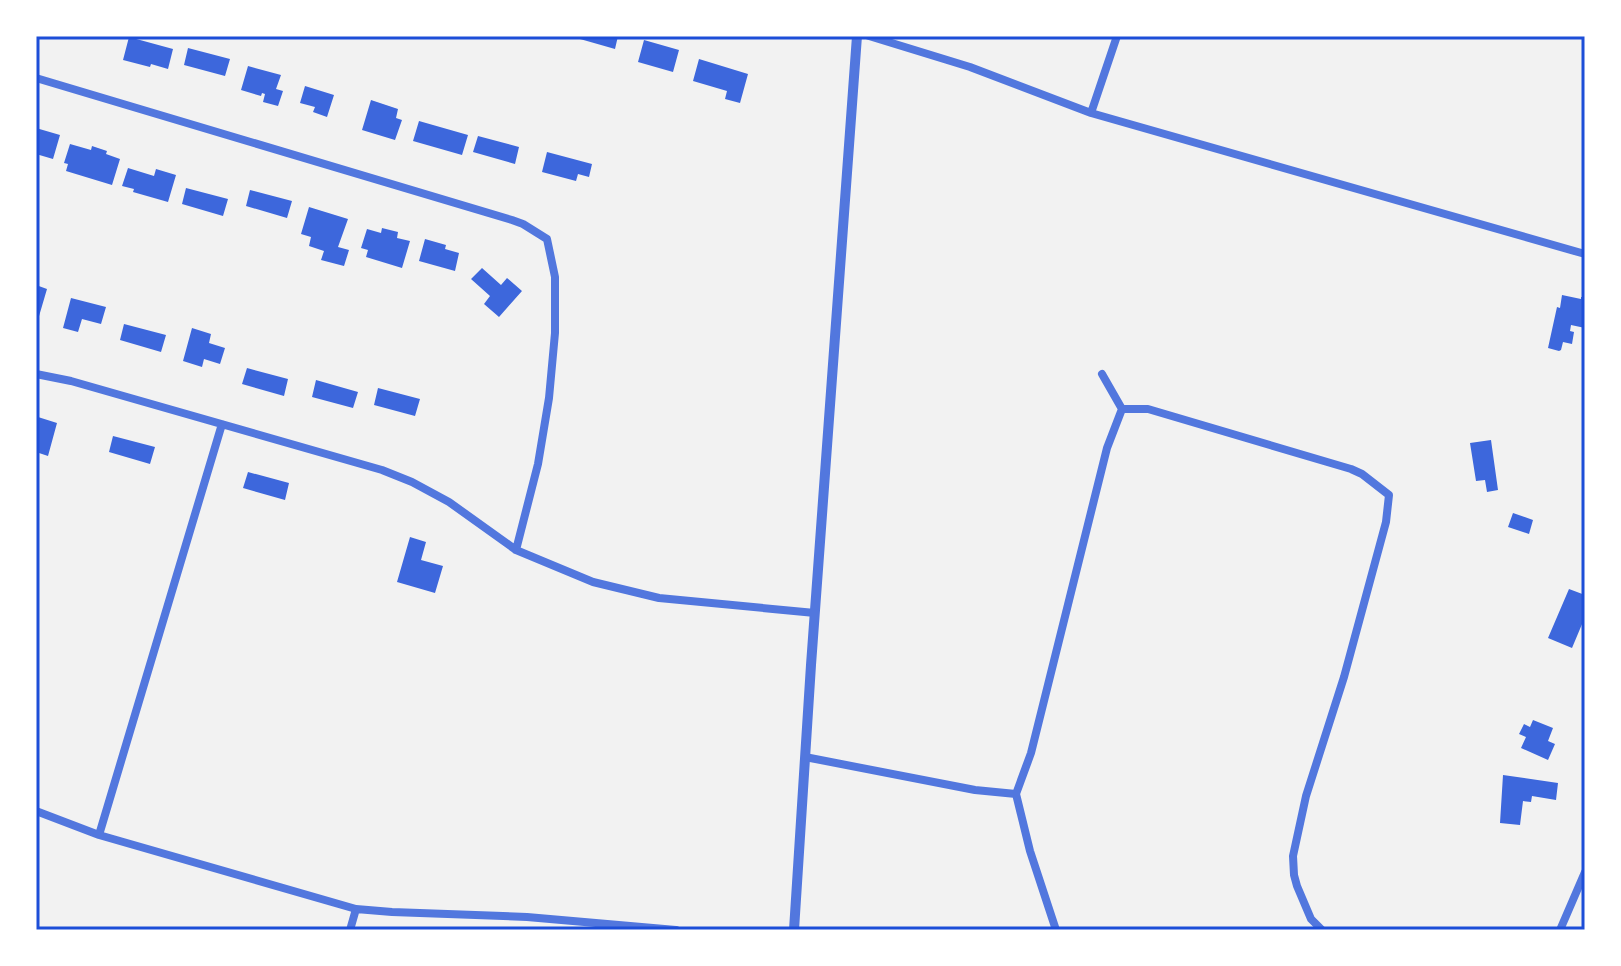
<svg xmlns="http://www.w3.org/2000/svg" width="1621" height="966" font-family="Inter,sans-serif">
<style>
.building{fill:#3d67dc}
.lines{fill:none;stroke-linecap:round;stroke-linejoin:round}
.minor{stroke:#5277de;stroke-width:8}
.tertiary{stroke:#5277de;stroke-width:10}
.neatline{fill:none;stroke:#1d4ed8;stroke-width:3}
</style>
<rect width="100%" height="100%" fill="#f2f2f2"/>
<path class="building" d="M581 36H618L615 49 580 39Z
M129 37 173 49 168 69 151 64 150 67 123 60Z
M644 40 679 50 673 72 638 62Z
M188 48 230 59 225 76 184 65Z
M699 59 748 74 740 103 725 99 727 91 693 81Z
M248 66 281 75 276 89 283 91 278 106 263 102 265 94 262 93 261 96 241 90Z
M305 86 334 95 327 117 313 112 315 107 300 103Z
M371 100 398 109 396 118 402 120 395 140 362 130Z
M419 121 468 135 462 155 413 141Z
M36 128 60 135 53 159 36 154Z
M478 136 519 147 515 164 473 152Z
M70 144 91 150 92 146 107 151 106 154 120 159 112 185 66 171 68 164 64 163Z
M547 152 592 164 589 177 578 174 576 181 542 172Z
M128 168 154 176 156 169 176 175 168 202 133 192 134 189 122 186Z
M186 188 228 199 223 216 182 204Z
M250 190 292 201 287 218 246 206Z
M309 207 348 219 338 247 349 250 344 266 321 260 324 251 309 246 311 237 301 234Z
M382 228 398 232 397 238 410 241 402 268 366 257 368 250 361 248 367 229 381 233Z
M425 239 446 245 445 249 459 253 455 271 419 261Z
M482 268 501 285 507 278 522 291 499 317 484 304 490 296 471 279Z
M36 285 47 289 37 323 36 322Z
M1562 295 1581 299V297H1585V328L1571 325 1570 331 1574 332 1572 344 1563 342 1561 350 1559 351 1548 348 1557 307 1560 308Z
M71 298 106 307 101 324 82 319 78 332 63 328Z
M124 324 166 335 161 352 120 340Z
M192 328 211 334 209 343 225 348 220 364 204 359 202 367 183 361Z
M247 368 288 379 284 396 242 384Z
M316 380 358 392 353 408 312 397Z
M378 388 420 399 415 416 374 405Z
M38 417 57 423 48 456 36 452V426Z
M113 436 155 447 150 464 109 452Z
M1491 440 1498 490 1487 492 1485 480 1476 481 1470 443Z
M248 472 289 483 285 500 243 488Z
M1513 513 1533 520 1529 534 1508 527Z
M410 537 426 542 421 560 443 566 435 593 397 582Z
M1569 589 1585 595V617L1572 648 1548 638Z
M1533 720 1553 728 1548 741 1555 744 1548 760 1521 748 1526 737 1519 734 1524 724 1530 727Z
M1503 775 1558 783 1556 800 1532 796 1531 802 1523 801 1520 825 1500 823Z"/>
<g class="lines">
<path class="minor" d="M869 36 970 67 1091 113 1585 254
M36 78 512 220 523 224 547 239 555 277V333L549 398 538 464 516 550
M1091 113 1117 36
M36 374 71 381 382 470 412 482 449 502 516 550 593 582 659 598 815 613
M1102 374 1122 409
M1122 409H1148L1351 469 1362 474 1389 495 1386 522 1344 677 1306 796 1293 856 1294 875 1297 886 1311 919 1322 930
M805 757 975 790 1016 794
M36 811 99 835 356 909 392 912 527 917 676 930
M99 835 222 424
M350 930 356 909
M1056 930 1030 851 1016 794 1031 753 1107 448 1122 409
M1560 930 1585 872"/>
<path class="tertiary" d="M794 930 811 665 857 36"/>
</g>
<rect width="1621" height="966" fill="none" stroke="#ffffff" stroke-width="76"/>
<rect x="38" y="38" width="1545" height="890" class="neatline"/>
</svg>
